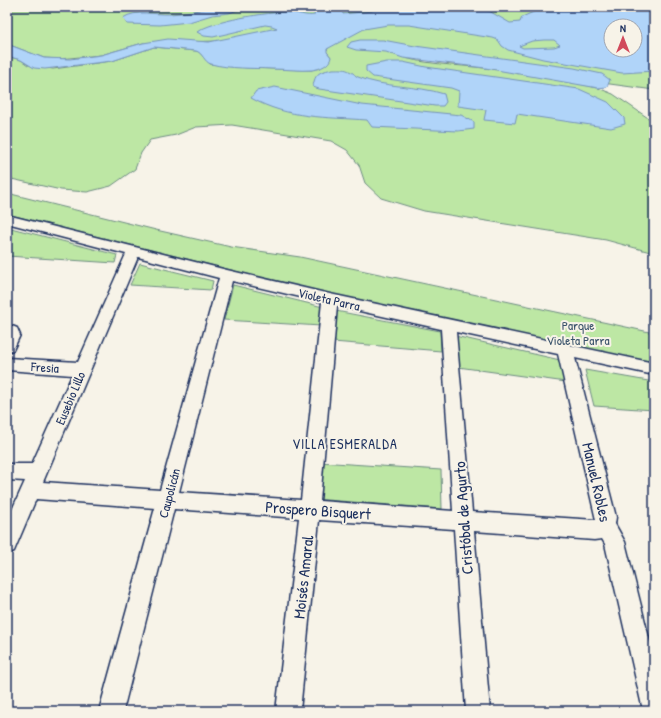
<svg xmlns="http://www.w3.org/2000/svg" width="661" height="718" font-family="'Patrick Hand',sans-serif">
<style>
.green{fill:#bde7a4;stroke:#6c8b81;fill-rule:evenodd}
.water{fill:#b0d4f9;stroke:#7492bb;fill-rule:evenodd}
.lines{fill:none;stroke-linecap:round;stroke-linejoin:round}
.minor-casing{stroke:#1b2f5e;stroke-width:3}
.minor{fill:#f7f3e8;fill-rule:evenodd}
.labels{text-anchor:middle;stroke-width:4;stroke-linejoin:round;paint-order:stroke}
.street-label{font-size:13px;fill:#1b2f5e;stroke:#f7f3e8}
.park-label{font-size:13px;fill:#3b546c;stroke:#f7f3e8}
.neighbourhood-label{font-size:14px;letter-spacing:1px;fill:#1b2f5e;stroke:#f7f3e8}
.near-street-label{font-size:16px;fill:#1b2f5e;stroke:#f7f3e8}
</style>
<rect width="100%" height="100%" fill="#f7f3e8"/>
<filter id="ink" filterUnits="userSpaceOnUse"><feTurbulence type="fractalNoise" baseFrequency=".025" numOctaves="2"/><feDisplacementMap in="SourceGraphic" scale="8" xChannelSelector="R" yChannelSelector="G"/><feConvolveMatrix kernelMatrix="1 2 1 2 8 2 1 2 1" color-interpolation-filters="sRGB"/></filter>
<g filter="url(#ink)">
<path class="green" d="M7 7H654V90L396 55C418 64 459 65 484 68 522 72 560 80 598 88L613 94 654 122V253L606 240 424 211 381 198 365 183 359 165 347 150 331 141 232 125 196 127 176 135 150 140 141 153 135 169 111 186 87 192 61 190 7 178V56L21 60 28 65 53 69 112 61 154 47 196 51 199 52 210 64 248 68 307 70H312L331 57 326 51 330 46 218 41 143 43 101 55 59 59 44 58 7 44ZM611 26H635V50H611Z
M7 193 156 230 231 247 300 257 654 333V364L299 287 7 214Z
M7 227 117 255 115 263 7 256V242L10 236 7 235Z
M140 263 213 281 211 290 130 285Z
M233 285 323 307 321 326 224 320Z
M336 311 440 331 441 351 333 342Z
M455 336 560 360 566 382 458 367Z
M585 370 654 382V410L594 406Z
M319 462 441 470 442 509 314 499Z"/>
<path class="water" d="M211 7H247L229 13 212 15 189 22 160 25 127 24 123 18C136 9 155 15 170 14 183 13 197 11 211 7Z
M310 7H342L343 14 372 11 376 9V7H466L489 11 510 23 520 22 522 17 538 10 560 9 566 7H654V71L622 73 543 59 508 50 502 46 498 40 493 38 409 25H388L364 29 327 49V52L331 57C330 65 320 69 312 70 299 71 285 69 272 69 253 68 230 69 211 64 204 62 203 53 196 51L154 47 112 61 45 69 34 68 21 60 7 56V44L44 58 70 59 101 55 143 43 168 39 209 42 277 28 272 26 265 25 213 37 204 36 197 32C211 21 269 12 288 12 296 12 307 17 315 15L309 9ZM611 26H635V50H611ZM544 40H554L560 45 554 47 523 48 519 46 532 41Z
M360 40H383L415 46 574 68 602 74 610 80 607 87 598 88 485 68 403 58 386 52 356 50 347 47 351 42Z
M387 62H403L426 67 579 89 608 102 624 118 625 124 611 128 517 114 515 123 484 120 486 110 458 106 459 91 451 88 373 77 366 71V66Z
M333 69C339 69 345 68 351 72 354 73 355 76 358 77 385 88 416 85 444 94L446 102 443 106H435L319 89 313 87C315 72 320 72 333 69Z
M275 87 362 105 461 115 474 122V129L458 131 372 127 367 120C327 117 288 119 251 98L256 91Z"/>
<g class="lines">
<defs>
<path id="minor" d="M7 215 227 270 330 294 654 363V375L575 358 616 517 615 524 625 542 654 658V711H644L642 706 605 544 602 539 594 540 474 531 490 711H466L454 529 319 520 300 711H276L299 518 174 509 123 711H99L155 508 36 499 14 551 7 554V521L25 481 7 480V464H32L72 375 7 370V358L78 362 126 254 7 223ZM138 257 219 278 160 490 43 482ZM232 281 322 302 301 500 179 492ZM337 306 441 329 453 511 320 501ZM456 332 558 354 596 520 472 512Z
M7 324 17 328 20 335 13 350 7 352Z"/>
</defs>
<use href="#minor" class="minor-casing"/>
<use href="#minor" class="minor"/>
</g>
</g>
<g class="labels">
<g class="street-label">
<text transform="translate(329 299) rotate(13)" y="5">Violeta Parra</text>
<text transform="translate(45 367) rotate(4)" y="5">Fresia</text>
<text transform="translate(70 398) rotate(-67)" y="5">Eusebio Lillo</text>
<text transform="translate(169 493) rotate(-75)" y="5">Caupolicán</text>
</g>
<g class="park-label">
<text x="578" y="330">Parque<tspan x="578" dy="15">Violeta Parra</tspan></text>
</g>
<g class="neighbourhood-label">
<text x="345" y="449">VILLA ESMERALDA</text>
</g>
<g class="near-street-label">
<text transform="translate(597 482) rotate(77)" y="6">Manuel Robles</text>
<text transform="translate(318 510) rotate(4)" y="6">Prospero Bisquert</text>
<text transform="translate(463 518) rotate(-94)" y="6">Cristóbal de Agurto</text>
<text transform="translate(303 577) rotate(-84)" y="6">Moisés Amaral</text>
</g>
</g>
<rect width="661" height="718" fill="none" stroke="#f7f3e8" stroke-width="24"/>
<rect x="12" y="12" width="637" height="694" fill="none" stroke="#1b2f5e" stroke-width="1.5" filter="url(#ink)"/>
<g transform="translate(623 38)"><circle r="19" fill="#f7f3e8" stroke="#9fa5b1"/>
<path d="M0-3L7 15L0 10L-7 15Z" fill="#d1495b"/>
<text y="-6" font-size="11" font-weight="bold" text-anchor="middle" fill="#1b2f5e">N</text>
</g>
</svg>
